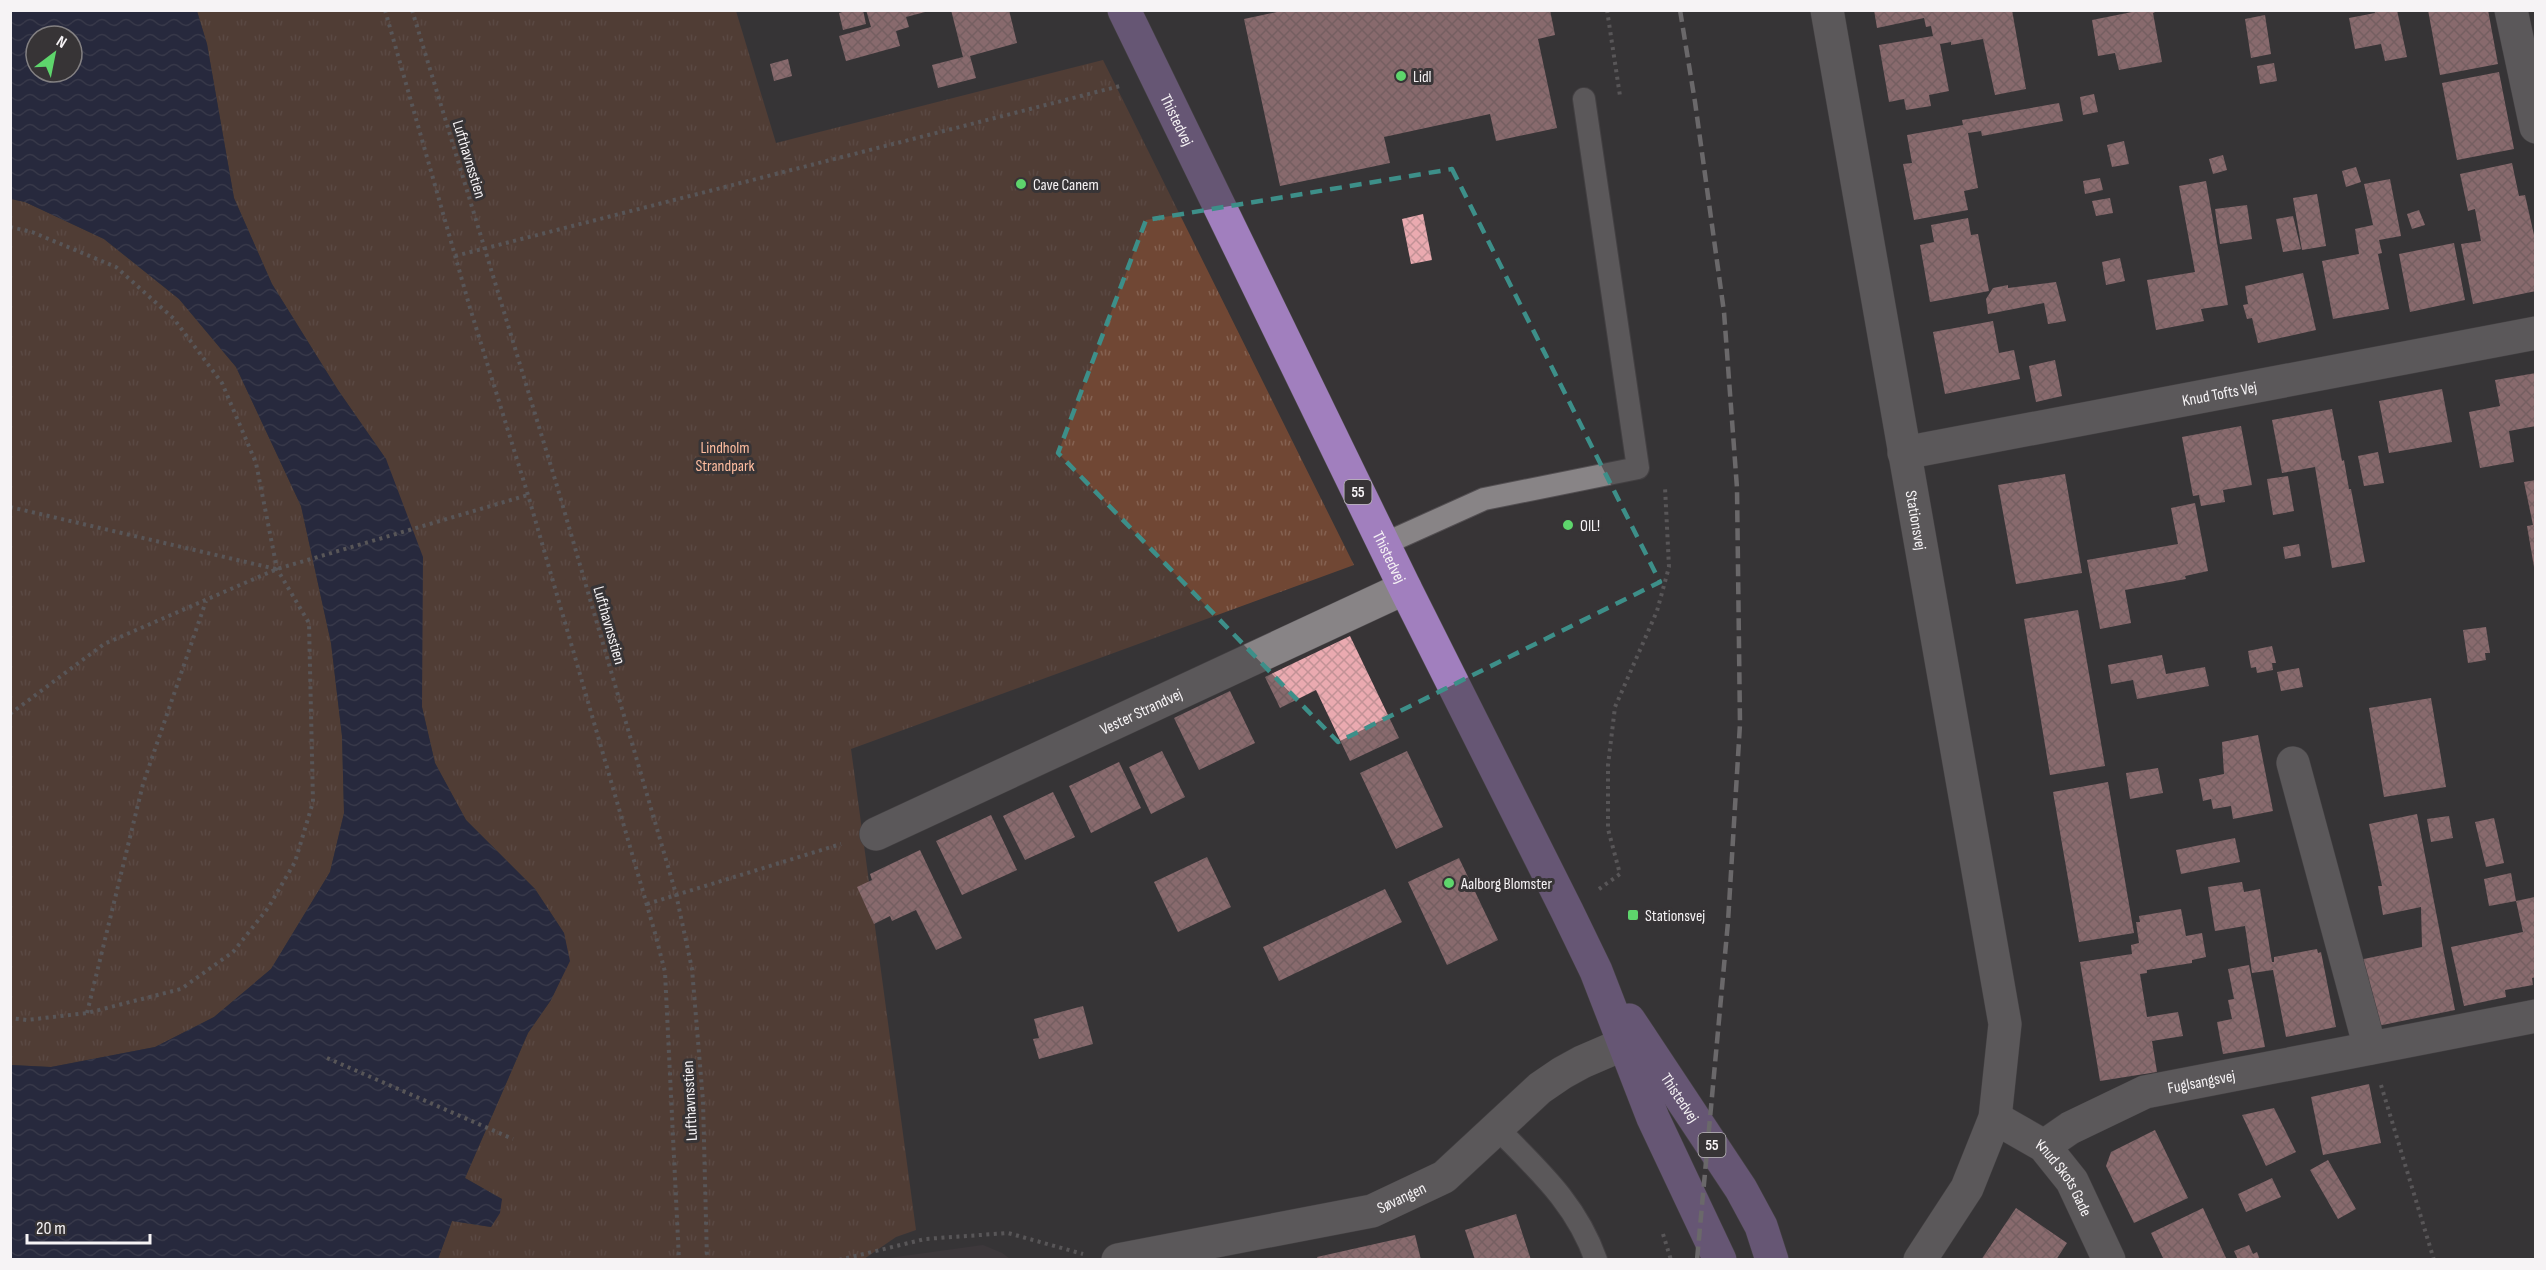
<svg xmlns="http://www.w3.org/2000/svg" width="2546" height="1270" font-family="'Sofia Sans Condensed',sans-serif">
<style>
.built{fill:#463c42}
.park{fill:url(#park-tufts)}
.water{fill:url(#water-waves);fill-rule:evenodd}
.building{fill:url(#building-cross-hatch)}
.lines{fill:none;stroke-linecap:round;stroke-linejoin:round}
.lane-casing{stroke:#534f52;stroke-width:24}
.street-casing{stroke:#534f52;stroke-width:34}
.secondary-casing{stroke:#534f52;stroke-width:34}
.primary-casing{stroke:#534f52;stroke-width:34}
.path{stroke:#817e80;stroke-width:4;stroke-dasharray:3 4.5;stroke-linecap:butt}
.lane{stroke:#888486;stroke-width:22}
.street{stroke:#888486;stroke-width:33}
.secondary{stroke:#888486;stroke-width:33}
.primary{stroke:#a17fbe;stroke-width:33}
.rail{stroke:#a9a6a8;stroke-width:4.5;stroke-dasharray:12 6;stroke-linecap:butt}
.marked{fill:none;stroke:#3d8f89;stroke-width:4.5;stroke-dasharray:12 8;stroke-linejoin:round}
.poi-dot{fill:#5ed56c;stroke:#373436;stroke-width:2}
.labels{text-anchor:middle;stroke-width:6;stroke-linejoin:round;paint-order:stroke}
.shield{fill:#373436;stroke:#bdbabc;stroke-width:1.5}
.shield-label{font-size:15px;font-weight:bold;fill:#f6f3f5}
.poi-label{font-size:16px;fill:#f6f3f5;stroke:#373436;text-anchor:start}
.street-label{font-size:16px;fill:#f6f3f5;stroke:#373436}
.park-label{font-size:16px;fill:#fdbc9f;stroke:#373436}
</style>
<defs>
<pattern id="park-tufts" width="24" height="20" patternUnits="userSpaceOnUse" patternTransform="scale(1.5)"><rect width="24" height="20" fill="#704734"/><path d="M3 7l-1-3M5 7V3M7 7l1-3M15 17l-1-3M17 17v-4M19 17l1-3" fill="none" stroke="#856252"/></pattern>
<pattern id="water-waves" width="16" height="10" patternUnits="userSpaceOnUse" patternTransform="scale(1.5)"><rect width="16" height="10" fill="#161c45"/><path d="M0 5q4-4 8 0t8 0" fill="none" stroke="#383d60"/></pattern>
<pattern id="building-cross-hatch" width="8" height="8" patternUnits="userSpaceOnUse" patternTransform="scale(1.5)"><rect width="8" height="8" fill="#eaaab0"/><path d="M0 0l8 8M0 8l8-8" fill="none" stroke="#c29296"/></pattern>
</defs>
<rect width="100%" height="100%" fill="#373436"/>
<path class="built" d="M983 1245 1002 1253 1010 1259H882Z"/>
<path class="park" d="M197 11H736L776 143 1103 60 1354 565 851 749 916 1230 896 1237 864 1259H438L452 1221 491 1227 502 1199 465 1178 528 1033 551 1000 569 961 564 933 535 889 466 820 435 763 422 707 421 637 386 459 338 390 272 284 234 198 207 44Z
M11 199 25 202 104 239 179 299 236 367 301 506 331 643 342 736 344 813 330 872 271 969 214 1017 155 1047 51 1067 11 1065Z"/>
<path class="water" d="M10 11H197L207 44 234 198 272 284 338 390 386 459 423 557 422 707 435 763 466 820 535 889 564 933 570 961 551 1000 528 1033 465 1178 502 1199 500 1213 491 1227 452 1221 438 1259H11V1065L51 1067 155 1047 214 1017 271 969 330 872 344 813 342 736 331 643 301 506 236 367 179 299 104 239 25 202 11 199ZM36 36H72V72H36Z"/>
<path class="building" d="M848 10H863L866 24 843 30 839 13Z
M866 10H929V11L906 17 909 27 896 31 900 46 846 61 839 36 871 27Z
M951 10H1009L1017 43 970 56 976 78 938 88 932 65 963 57Z
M1286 10H1550L1555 35 1538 39 1557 128 1496 141 1490 114 1384 137 1390 163 1280 186 1244 19Z
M1874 10H2012L2026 89 1995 95 1983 39 1951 45V42L1940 44 1949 91 1929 95 1931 106 1906 110 1904 99 1889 102 1879 45 1933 36 1931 26 1926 27 1924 18 1877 28Z
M2142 10H2159L2153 13 2162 62 2119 70 2115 53 2098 56 2092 20Z
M2374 10H2397L2407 57 2385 61 2381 44 2355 49 2349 18 2375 13Z
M2428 10H2488L2498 64 2440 75Z
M2265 15 2271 54 2251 58 2245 19Z
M788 59 792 76 774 81 770 64Z
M2274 63 2277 81 2260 84 2257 66Z
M2499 72 2514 149 2457 160 2442 83Z
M2094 94 2098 112 2083 115 2080 97Z
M2059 103 2063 121 1982 136 1981 131 1968 133 1978 188 1964 191 1968 210 1914 220 1903 164 1912 163 1907 135 1963 125 1962 120Z
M2124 141 2129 164 2112 167 2107 145Z
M2223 155 2227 170 2213 174 2209 159Z
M2512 163 2519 196 2525 195 2536 244V291L2473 304 2461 244 2481 241 2475 209 2468 211 2460 174Z
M2356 167 2361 182 2346 187 2342 171Z
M2100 178 2103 190 2085 194 2083 181Z
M2390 179 2401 236 2379 240 2382 253 2378 254 2389 309 2333 319 2322 261 2359 254 2355 229 2373 225 2364 184Z
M2206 181 2228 305 2201 309 2204 321 2156 330 2147 280 2195 272 2179 186Z
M2317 194 2326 246 2302 250 2293 198Z
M2110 198 2113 213 2096 216 2092 201Z
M2247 205 2252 239 2220 244 2215 209Z
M2419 210 2425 225 2412 229 2407 214Z
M1423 214 1432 260 1411 264 1402 219Z
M2293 216 2301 249 2283 252 2276 219Z
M1968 218 1971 235 1978 234 1989 291 1930 302 1920 245 1934 242 1931 225Z
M2454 243 2465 300 2410 312 2399 254Z
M2120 258 2125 281 2106 285 2102 262Z
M2303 273 2316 330 2258 343 2252 318 2247 319 2243 305 2248 304 2245 286Z
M2056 282 2066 321 2048 324 2044 303 1988 314 1986 299 1993 288 2008 285V288Z
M1993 321 1999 353 2014 350 2020 379 1945 394 1933 332Z
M2055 360 2062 396 2036 402 2029 366Z
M2536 373V426L2509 431 2514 462 2480 468 2469 412 2500 406 2495 380Z
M2442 389 2452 442 2389 453 2379 401Z
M2332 409 2342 461 2344 460 2349 489H2351L2365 562 2332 568 2315 467 2282 473 2272 420Z
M2241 426 2252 485 2223 490 2225 502 2201 506 2199 495 2193 496 2182 437Z
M2378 452 2384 483 2364 486 2358 456Z
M2065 474 2082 573 2016 584 1998 485Z
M2288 476 2294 511 2273 515 2267 479Z
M2536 480V567H2534L2527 526 2533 525 2524 482Z
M2195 503 2208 571 2185 576 2186 579 2125 590 2131 623 2100 629 2087 560 2178 544 2171 508Z
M2299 544 2301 556 2285 559 2283 547Z
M2078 610 2105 766 2050 775 2024 619Z
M2486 627 2490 653H2485L2486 660 2468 663 2463 630Z
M1350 636 1399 738 1350 761 1316 690 1280 708 1265 677Z
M2272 646 2276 663H2272L2273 670 2257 673 2256 667 2251 668 2248 651Z
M2162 655 2166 674 2205 667 2209 686 2137 699 2133 680 2111 684 2108 665Z
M2299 668 2303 687 2281 691 2277 672Z
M1230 691 1255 743 1199 770 1174 718Z
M2431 698 2446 787 2384 797 2369 708Z
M2258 735 2273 811 2233 819 2231 806 2213 809 2211 799 2203 801 2199 779 2224 774 2222 742Z
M1162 751 1185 797 1151 814 1129 767Z
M1407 751 1443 827 1396 849 1360 773Z
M1119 762 1141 808 1091 833 1069 786Z
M2158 768 2163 793 2130 799 2126 773Z
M2108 782 2134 933 2079 942 2053 792Z
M1053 792 1075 837 1025 860 1003 816Z
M2417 814 2455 1010 2368 1028 2354 961 2422 947 2421 907 2383 915 2378 886H2382L2369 824Z
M991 815 1017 870 962 895 936 841Z
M2449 816 2453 838 2431 842 2427 819Z
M2494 818 2504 863 2486 867 2475 822Z
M2235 838 2240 862 2181 874 2176 850Z
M920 850 962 938 936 950 916 910 892 921 890 916 874 924 857 887 872 880 870 874Z
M1207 857 1231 907 1178 932 1154 882Z
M1459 858 1498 940 1447 965 1408 882Z
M2511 873 2516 901 2489 906 2484 879Z
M2242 882 2244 892 2260 889 2272 962H2274V957L2317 949 2318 953 2321 952 2336 1027 2286 1037 2273 970 2252 973 2245 926 2215 931 2208 887Z
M1385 889 1402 922 1279 981 1263 947Z
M2535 897 2536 977 2532 978 2533 985 2505 990 2506 997 2464 1006 2451 947 2523 932 2516 901Z
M2181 909 2186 936 2202 933 2206 957 2192 960V963L2147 970V973L2140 974 2147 1017 2178 1012 2183 1036 2152 1041 2157 1072 2100 1081 2080 962 2132 954 2131 945 2139 943 2136 922H2140L2139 916Z
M2249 965 2265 1047 2223 1054 2217 1022 2232 1019 2228 1000 2234 999 2228 969Z
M1083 1006 1093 1044 1039 1059 1033 1039 1039 1038 1034 1019Z
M2369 1084 2381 1143 2323 1155 2311 1097Z
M2274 1108 2296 1152 2266 1166 2242 1115Z
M2155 1130 2188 1198 2134 1223 2106 1166 2111 1152Z
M2328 1160 2356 1209 2338 1219 2310 1170Z
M2272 1178 2281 1197 2246 1212 2238 1194Z
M2016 1208 2067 1243 2056 1260H1981Z
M2203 1208 2227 1260H2164L2151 1233Z
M1516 1214 1531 1260H1475L1465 1230Z
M1415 1235 1421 1260H1318L1317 1257Z
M2249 1245 2253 1254 2257 1252 2260 1260H2238L2234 1251Z"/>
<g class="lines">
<defs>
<path id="lane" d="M1384 544 1484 499 1638 468 1584 99
M1497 1128C1538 1170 1576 1203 1596 1260"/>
<g id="street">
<path d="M2511 10 2536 127"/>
<path id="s1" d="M1904 453 2536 333"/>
<path d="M2293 763 2370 1048"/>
<path id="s2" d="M876 834 1405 588"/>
<path id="s3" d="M1995 1118 2044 1146 2072 1181 2109 1260"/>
<path id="s4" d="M2044 1146 2070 1128 2145 1092 2536 1016"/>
<path id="s5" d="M1118 1260 1372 1211 1444 1177 1540 1088 1562 1073 1582 1062 1640 1037"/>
</g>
<g id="secondary">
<path id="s6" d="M1827 10 2005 1024 1995 1118 1967 1188 1920 1260"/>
</g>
<g id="primary">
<path id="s7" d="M1124 10 1405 588 1567 911 1596 971 1653 1118 1720 1260"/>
<path id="s8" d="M1629 1020 1741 1189 1761 1226 1772 1260"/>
</g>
</defs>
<use href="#lane" class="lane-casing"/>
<use href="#street" class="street-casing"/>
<use href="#secondary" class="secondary-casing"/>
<use href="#primary" class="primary-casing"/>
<path class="path" d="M385 10 470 308 528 495 655 933 665 972 679 1260
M412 10 557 486 676 894 692 969 703 1101 707 1260
M1607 10 1620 96
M10 227 32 232 116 267 174 319 222 383 256 463 277 569 309 623 313 802 295 862 268 908 233 952 181 989 87 1013 27 1020 10 1018
M455 256 1120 86
M10 507 276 569
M10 714 104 644 277 569 528 495
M1599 889 1620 874 1608 829V765L1615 707 1657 611 1669 567 1665 487
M647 904 841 844
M87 1013 143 784 206 601
M327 1058 513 1139
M2381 1085 2434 1260
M1663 1234 1671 1260
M839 1260 925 1239 1008 1233 1083 1254"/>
<use href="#lane" class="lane"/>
<use href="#street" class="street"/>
<use href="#secondary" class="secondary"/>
<use href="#primary" class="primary"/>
<path class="rail" d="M1680 10 1695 102 1724 312 1737 488 1740 724 1728 922 1697 1260"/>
</g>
<path d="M0 0H2546V1270H0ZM1452 169 1660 582 1338 742 1058 453 1146 220Z" fill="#373436" fill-opacity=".55" fill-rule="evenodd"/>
<path class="marked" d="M1452 169 1660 582 1338 742 1058 453 1146 220Z"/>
<g class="poi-dot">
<circle cx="1401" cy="76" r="6"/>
<circle cx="1021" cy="184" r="6"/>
<circle cx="1568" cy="525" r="6"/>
<circle cx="1449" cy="883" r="6"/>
<rect x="1627" y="909" width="12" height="12" rx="3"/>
</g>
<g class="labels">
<g class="shield">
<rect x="1344.5" y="480" width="27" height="24" rx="4.5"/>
<rect x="1698.5" y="1133" width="27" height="24" rx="4.5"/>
</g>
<g class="shield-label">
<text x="1358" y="497">55</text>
<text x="1712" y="1150">55</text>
</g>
<g class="poi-label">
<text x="1413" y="82">Lidl</text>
<text x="1033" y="190">Cave Canem</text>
<text x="1580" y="531">OIL!</text>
<text x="1461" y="889">Aalborg Blomster</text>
<text x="1645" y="921">Stationsvej</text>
</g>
<g class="street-label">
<text dy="6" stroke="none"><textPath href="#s7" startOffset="122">Thistedvej</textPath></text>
<text transform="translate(470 159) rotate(73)" y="6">Lufthavnsstien</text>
<text dy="6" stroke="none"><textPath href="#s1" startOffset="321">Knud Tofts Vej</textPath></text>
<text dy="6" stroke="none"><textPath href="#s6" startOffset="518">Stationsvej</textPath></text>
<text dy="6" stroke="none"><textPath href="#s7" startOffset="608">Thistedvej</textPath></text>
<text transform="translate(610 625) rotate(74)" y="6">Lufthavnsstien</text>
<text dy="6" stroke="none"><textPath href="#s2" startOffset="292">Vester Strandvej</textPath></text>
<text dy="6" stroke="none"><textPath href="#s4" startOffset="172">Fuglsangsvej</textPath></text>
<text dy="6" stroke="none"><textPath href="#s8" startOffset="93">Thistedvej</textPath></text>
<text transform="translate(689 1101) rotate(-93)" y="6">Lufthavnsstien</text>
<text dy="6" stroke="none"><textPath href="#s3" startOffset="94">Knud Skots Gade</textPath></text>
<text dy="6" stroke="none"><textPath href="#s5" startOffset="291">Søvangen</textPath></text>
</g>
<g class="park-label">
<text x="725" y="453">Lindholm<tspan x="725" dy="18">Strandpark</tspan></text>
</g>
</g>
<rect width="2546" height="1270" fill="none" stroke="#f6f3f5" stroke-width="24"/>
<g transform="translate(54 54) rotate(32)"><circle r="28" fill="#373436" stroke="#838082" stroke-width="1.5"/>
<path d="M0-4.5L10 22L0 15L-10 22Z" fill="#5ed56c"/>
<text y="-9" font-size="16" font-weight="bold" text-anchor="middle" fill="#f6f3f5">N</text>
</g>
<path d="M27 1234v9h123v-9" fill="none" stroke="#f6f3f5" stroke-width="3"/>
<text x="36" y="1234" font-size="18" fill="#f6f3f5" stroke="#373436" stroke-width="4.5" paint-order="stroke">20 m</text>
</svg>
